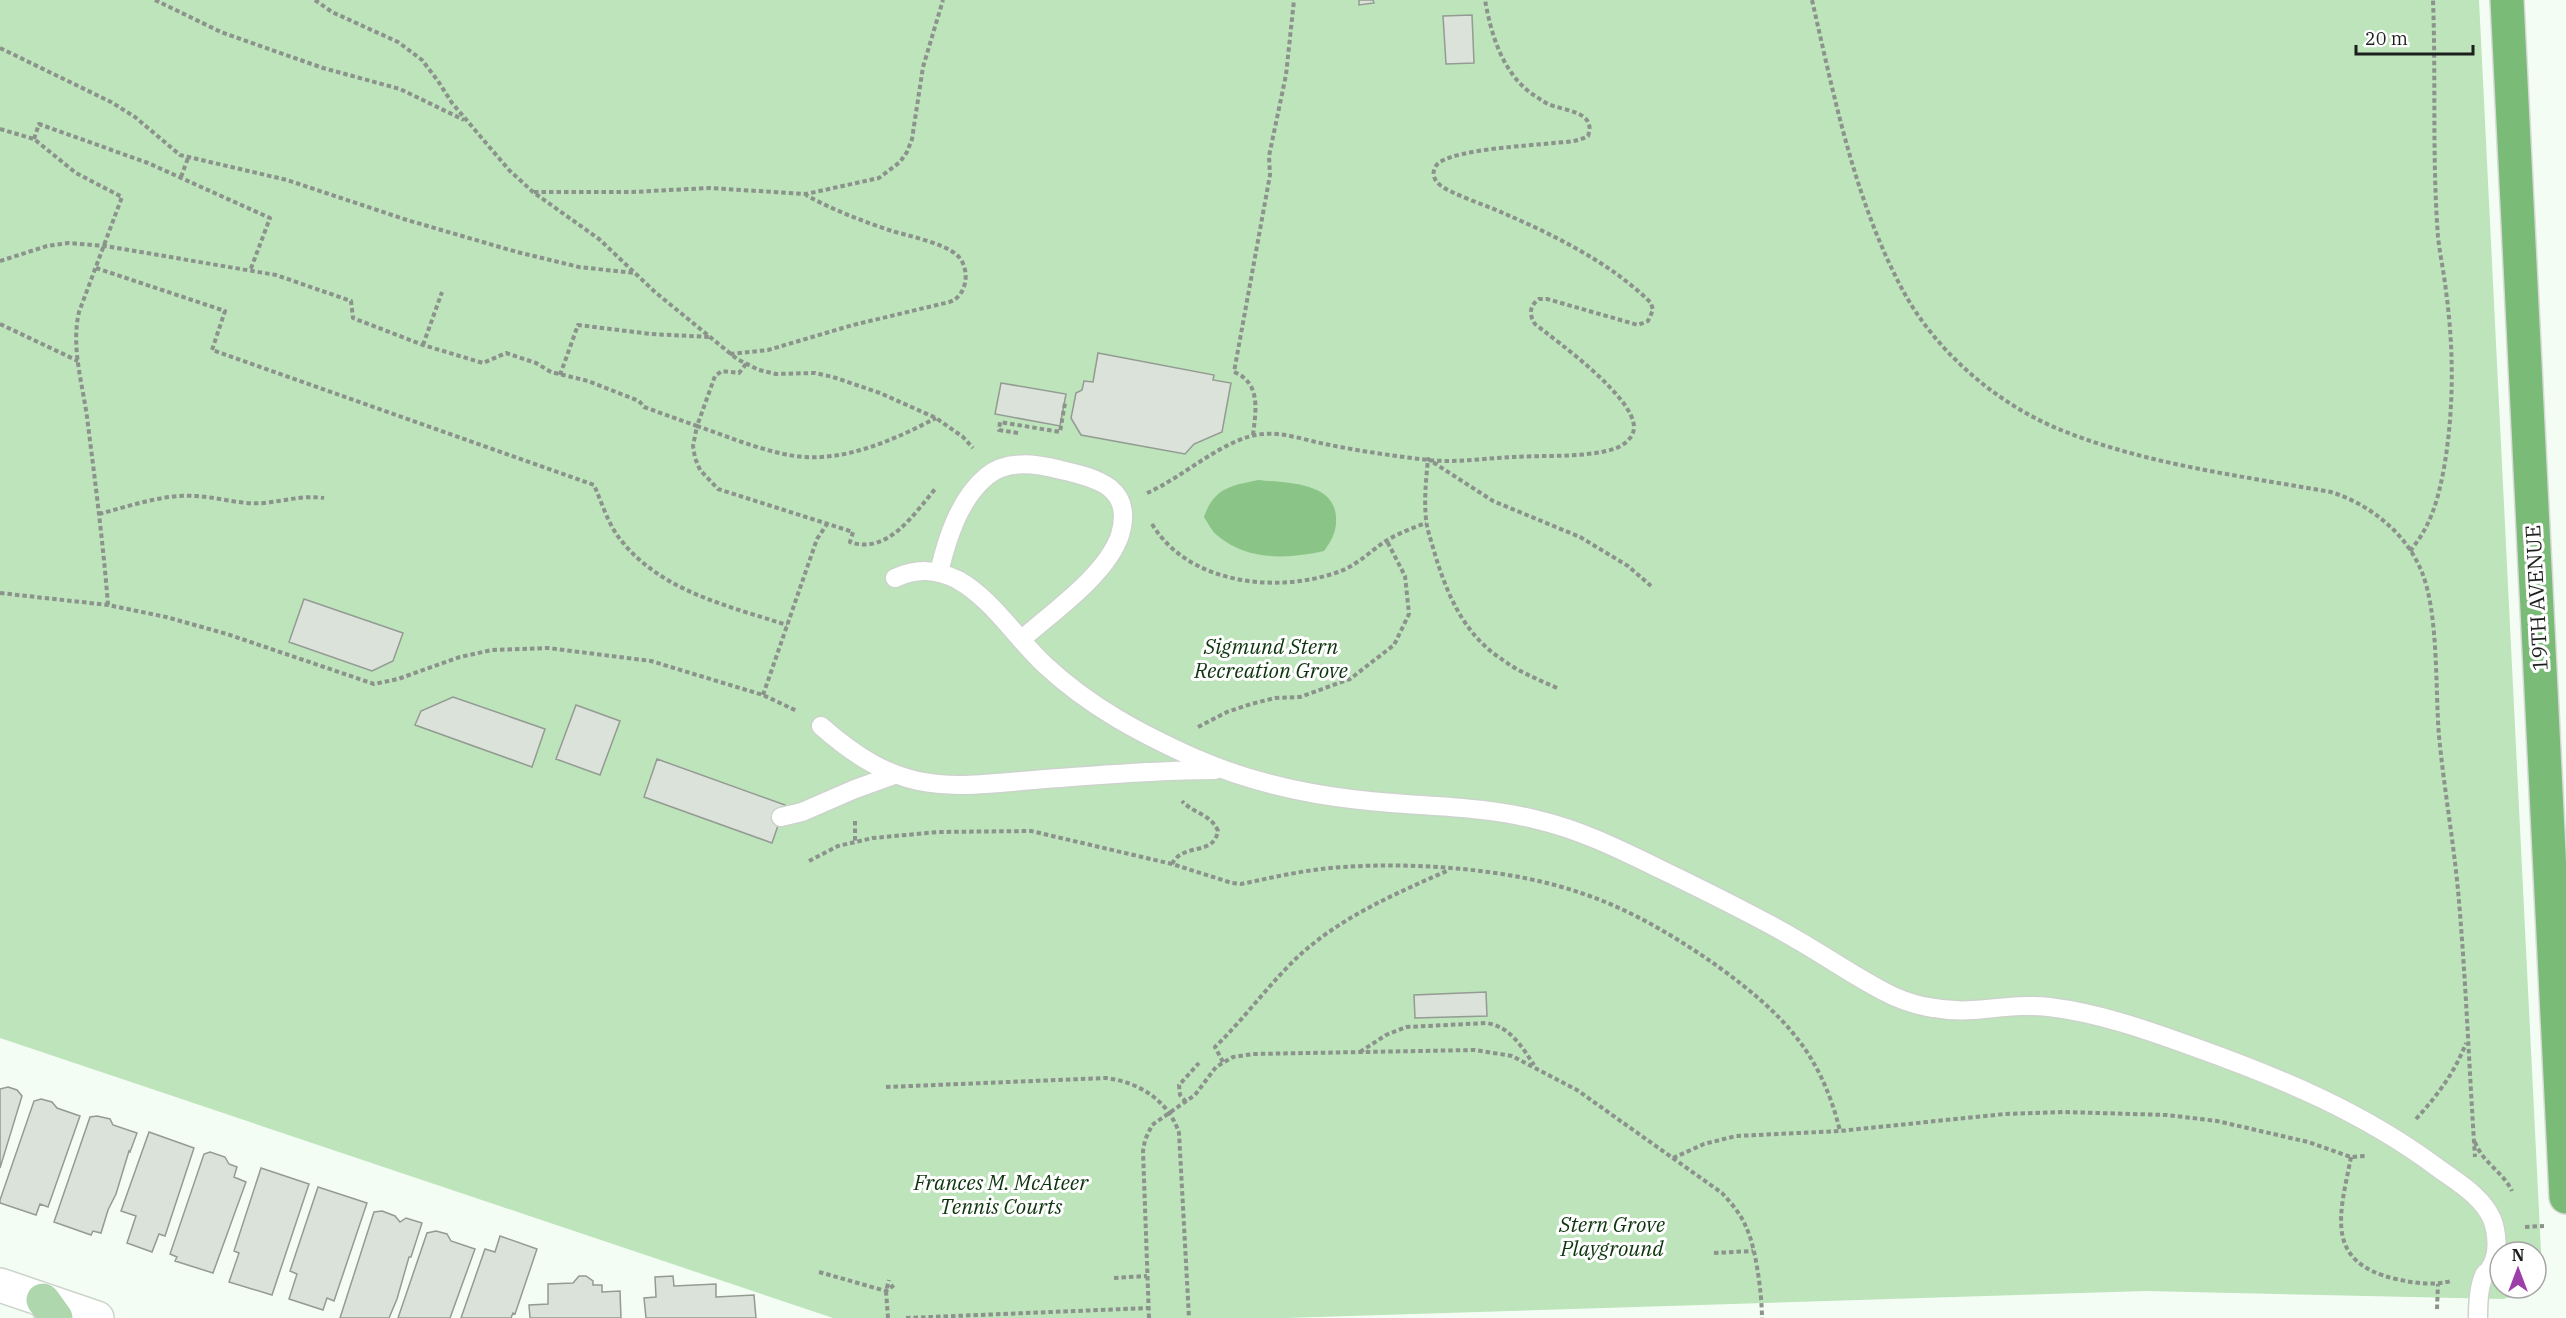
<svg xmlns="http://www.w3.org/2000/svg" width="2566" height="1318" font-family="'IBM Plex Serif',serif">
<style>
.green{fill:#bde4bb}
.water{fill:#8ac487}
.building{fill:#dae2d9;stroke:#939b92;stroke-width:1.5}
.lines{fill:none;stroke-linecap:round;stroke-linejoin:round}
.lane-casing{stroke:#cbd4ca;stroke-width:21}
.street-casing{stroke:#cbd4ca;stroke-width:36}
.primary-casing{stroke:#dbdbdb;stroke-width:36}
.highway-casing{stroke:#dbdbdb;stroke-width:36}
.path{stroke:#8c928c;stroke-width:4;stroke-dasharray:4.5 3;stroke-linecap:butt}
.lane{stroke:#fff;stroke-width:18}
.street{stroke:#fff;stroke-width:33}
.primary{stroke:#afd7ad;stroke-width:33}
.highway{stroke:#7abc77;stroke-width:33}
.labels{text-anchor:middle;stroke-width:6;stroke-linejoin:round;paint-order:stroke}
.street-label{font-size:21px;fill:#1c1f1c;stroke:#fff}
.park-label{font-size:21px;font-style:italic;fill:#0d350d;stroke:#fff}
</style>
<rect width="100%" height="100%" fill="#f4fdf4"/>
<path class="green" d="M0 0H2479L2542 1272 2536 1282V1252H2500V1288H2531L2518 1295 2503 1299 2146 1291 1286 1318H833L0 1038Z"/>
<path class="water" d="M1258 480C1284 483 1334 481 1336 517 1337 531 1332 540 1324 551 1289 559 1247 561 1218 536 1212 532 1208 523 1204 517 1214 488 1230 486 1258 480Z"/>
<path class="building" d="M1359 0H1373L1374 3 1359 5Z
M1472 15 1474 63 1446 64 1443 16Z
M1098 353 1214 375 1213 380 1231 383 1222 432 1194 444 1185 454 1081 435 1071 418 1076 393 1082 390 1084 381 1093 382Z
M1001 383 1066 394 1060 426 995 414Z
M304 599 403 633 393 661 372 671 289 642Z
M453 697 545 729 532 767 415 725 421 711Z
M576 705 620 721 600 775 556 759Z
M657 759 785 805 772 843 644 797Z
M1486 992 1487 1016 1415 1018 1414 995Z
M8 1087 17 1090 22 1096 0 1168V1089Z
M41 1099 52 1102 57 1108 80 1116 48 1207 40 1204 36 1215 0 1203V1200L34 1101Z
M97 1116 110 1119 113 1125 137 1133 130 1152 129 1151 116 1194 108 1210 101 1233 93 1231 91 1235 54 1222 90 1117Z
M149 1132 194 1148 165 1236 159 1234 152 1252 127 1243 136 1216 121 1211Z
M210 1152 225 1157 229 1164 237 1167 234 1177 246 1182 213 1273 175 1261 177 1257 170 1254 204 1154Z
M261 1168 309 1184 272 1295 229 1282 239 1253 234 1251Z
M318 1187 367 1203 334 1301 327 1298 323 1310 289 1299 297 1274 290 1271Z
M382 1211 395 1216 400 1222 406 1218 422 1223 411 1257H409L397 1299 389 1318H340L374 1212Z
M436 1231 447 1234 451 1241 475 1249 450 1318H398L427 1233Z
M500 1236 537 1249 515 1314 513 1313 511 1318H461L485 1249 495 1252Z
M579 1276H586L593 1281V1285H602V1292L620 1291 621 1318H530L529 1305 548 1304V1284L573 1283Z
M673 1276 674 1286 716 1284V1297L754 1295 756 1318H646L644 1298 656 1297 655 1277Z"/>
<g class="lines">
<defs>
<path id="lane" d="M939 572C947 539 959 499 987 476 1008 459 1037 464 1061 470 1098 478 1134 488 1120 535 1107 575 1051 613 1021 640
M895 578C917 568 936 569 958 580 991 598 1017 639 1045 665 1090 707 1141 734 1197 759 1248 781 1304 794 1360 800 1420 807 1479 805 1538 820 1581 830 1621 850 1660 869 1705 891 1751 913 1794 938 1824 955 1852 975 1883 991 1910 1006 1943 1012 1974 1010 2000 1008 2023 1004 2049 1007 2099 1013 2147 1030 2194 1047 2281 1078 2363 1112 2438 1168 2457 1182 2482 1196 2492 1219 2497 1232 2499 1252 2492 1265 2484 1279 2487 1266 2482 1281 2478 1292 2478 1306 2478 1318
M821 726C908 803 954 785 1060 778 1111 774 1163 770 1215 770
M781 817 802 812 855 789 894 775"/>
<path id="street" d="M0 1285 97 1318"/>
<path id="primary" d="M43 1300 56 1318"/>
<path id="highway" d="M2507 0 2566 1197"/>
</defs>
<use href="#lane" class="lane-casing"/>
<use href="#street" class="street-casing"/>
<use href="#primary" class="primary-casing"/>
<use href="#highway" class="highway-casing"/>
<path class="path" d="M155 0 221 32 323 68 400 89 464 120
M315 0 332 12 398 42 422 60 438 81 452 103 509 170 533 192 599 239 655 292 737 359 759 370 776 374 815 373 833 377 880 393 936 418 963 437 973 448
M1812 0C1834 96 1854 197 1900 285 1933 350 1998 406 2066 432 2150 465 2242 476 2331 492 2369 504 2405 532 2421 570 2439 612 2435 688 2439 736 2444 788 2453 838 2458 890 2466 979 2469 1068 2475 1157
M0 48 111 102 135 117 180 155 287 180 407 220 517 252 579 267 634 273
M0 129 34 139 76 173 122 197 79 312C71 347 82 381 87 417 95 480 103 542 108 605
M34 139 39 124 148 163 270 218 250 271
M181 177 188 158
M534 192H632L709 188 806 194 879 178 900 162 907 152 912 139 923 67 943 0
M0 261 47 246 68 243 105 246 276 275 351 301 353 318 423 345 483 363 506 353 536 363 551 372 588 381 639 401 644 407 697 426 693 446 695 458 700 470 718 489 853 532 850 542C888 555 914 514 936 488
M96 268 225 311 212 350 594 485C602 503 608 524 620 539 660 591 728 606 787 625
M0 324 78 361
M423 345 442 292
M730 354 768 350 853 325 941 304C945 303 951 302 954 300 969 290 969 266 957 255 943 243 909 236 892 231 862 221 833 210 806 195
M746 364 739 373 722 371 715 376 697 426C729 437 762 451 795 456 843 463 894 440 936 418
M560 375 578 325 651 334 710 337
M1018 433 999 430 1000 422 1060 432 1065 403
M1253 435C1256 410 1261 383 1234 372L1270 175 1269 156 1286 75 1294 0
M1147 493C1184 477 1225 437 1263 434 1283 432 1305 440 1325 444 1359 451 1394 456 1428 460 1457 463 1486 458 1514 457 1546 455 1583 458 1614 449 1623 446 1634 438 1634 427 1633 396 1559 343 1535 324 1529 315 1529 306 1539 299H1547L1638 325 1648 321 1653 310 1651 303C1611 263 1554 235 1503 213 1486 205 1453 195 1440 185 1432 179 1431 168 1440 162 1461 149 1526 146 1553 143 1565 142 1578 142 1588 136 1597 111 1564 111 1548 104 1542 101 1537 97 1532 94 1502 72 1491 34 1485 0
M99 514C130 506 163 494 195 496 218 497 240 505 264 503 285 501 302 495 324 498
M1152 524C1188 584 1276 594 1338 572 1354 567 1370 552 1384 542 1397 534 1412 528 1426 523
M2410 551C2431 526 2438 500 2444 468 2454 410 2454 350 2446 291 2444 273 2440 255 2438 237 2432 158 2436 79 2433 0
M0 593 108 605 166 617 227 634 374 684 398 679 460 657 492 650 548 648 651 661 763 695 797 711
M1557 688C1537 679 1517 671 1500 658 1463 633 1446 592 1434 551 1431 540 1427 530 1426 519 1424 499 1426 480 1428 459L1493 501 1580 537 1628 566 1651 586
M763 695 817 539 827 524
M1198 727 1227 712 1251 704 1275 698 1300 697 1350 679 1394 645 1409 614 1405 576 1387 541
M855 821V841
M809 861 838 846 873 838 938 832 1031 831 1172 864 1232 883 1241 884C1275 877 1308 869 1343 867 1416 862 1512 869 1581 893 1630 909 1678 938 1720 968 1783 1014 1821 1053 1840 1131
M1172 864C1183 842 1213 857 1218 831 1211 814 1194 814 1182 801
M1360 1052 1386 1035 1406 1027 1486 1023C1510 1026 1522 1047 1534 1065
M1223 1062 1215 1047C1246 1017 1271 981 1302 953 1345 915 1397 893 1449 870
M886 1087 1106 1078C1139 1082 1169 1101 1179 1133L1189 1318
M1186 1102 1180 1095 1179 1085 1199 1063
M2416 1119C2437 1096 2455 1072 2466 1043
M2475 1142C2482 1162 2503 1172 2512 1191
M2351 1157C2340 1214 2323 1262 2396 1279 2414 1283 2433 1286 2451 1281
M1673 1158 1704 1144 1736 1136 1840 1131 2004 1114 2064 1112 2167 1115 2217 1121 2308 1142 2351 1157 2365 1156
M2525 1227 2544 1226
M1714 1253 1753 1251
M819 1272 886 1291 894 1285
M1114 1278 1147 1276
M2437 1309 2438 1284
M888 1318 886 1291 889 1280
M906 1318 1148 1308
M1149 1318 1143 1151 1145 1140 1152 1125 1195 1095 1216 1067 1233 1057 1253 1054 1475 1050 1512 1056 1577 1090 1722 1193C1731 1203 1741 1214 1746 1227 1756 1247 1762 1295 1762 1318"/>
<use href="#lane" class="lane"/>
<use href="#street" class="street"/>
<use href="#primary" class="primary"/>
<use href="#highway" class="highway"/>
</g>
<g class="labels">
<g class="street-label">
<text transform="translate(2537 598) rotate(-93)" y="7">19TH AVENUE</text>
</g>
<g class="park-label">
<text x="1271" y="654">Sigmund Stern<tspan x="1271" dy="24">Recreation Grove</tspan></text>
<text x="1001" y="1190">Frances M. McAteer<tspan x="1001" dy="24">Tennis Courts</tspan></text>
<text x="1612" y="1232">Stern Grove<tspan x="1612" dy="24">Playground</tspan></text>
</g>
</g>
<g transform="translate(2518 1270)"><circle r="28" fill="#ffffff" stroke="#a4a5a4" stroke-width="1.5"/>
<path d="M0-4.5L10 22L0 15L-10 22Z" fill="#9d3fa8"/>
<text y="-9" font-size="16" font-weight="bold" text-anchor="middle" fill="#1c1f1c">N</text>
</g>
<path d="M2356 45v9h117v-9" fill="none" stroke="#1c1f1c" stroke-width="3"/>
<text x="2365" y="45" font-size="18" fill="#1c1f1c" stroke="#ffffff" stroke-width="4.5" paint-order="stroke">20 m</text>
</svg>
